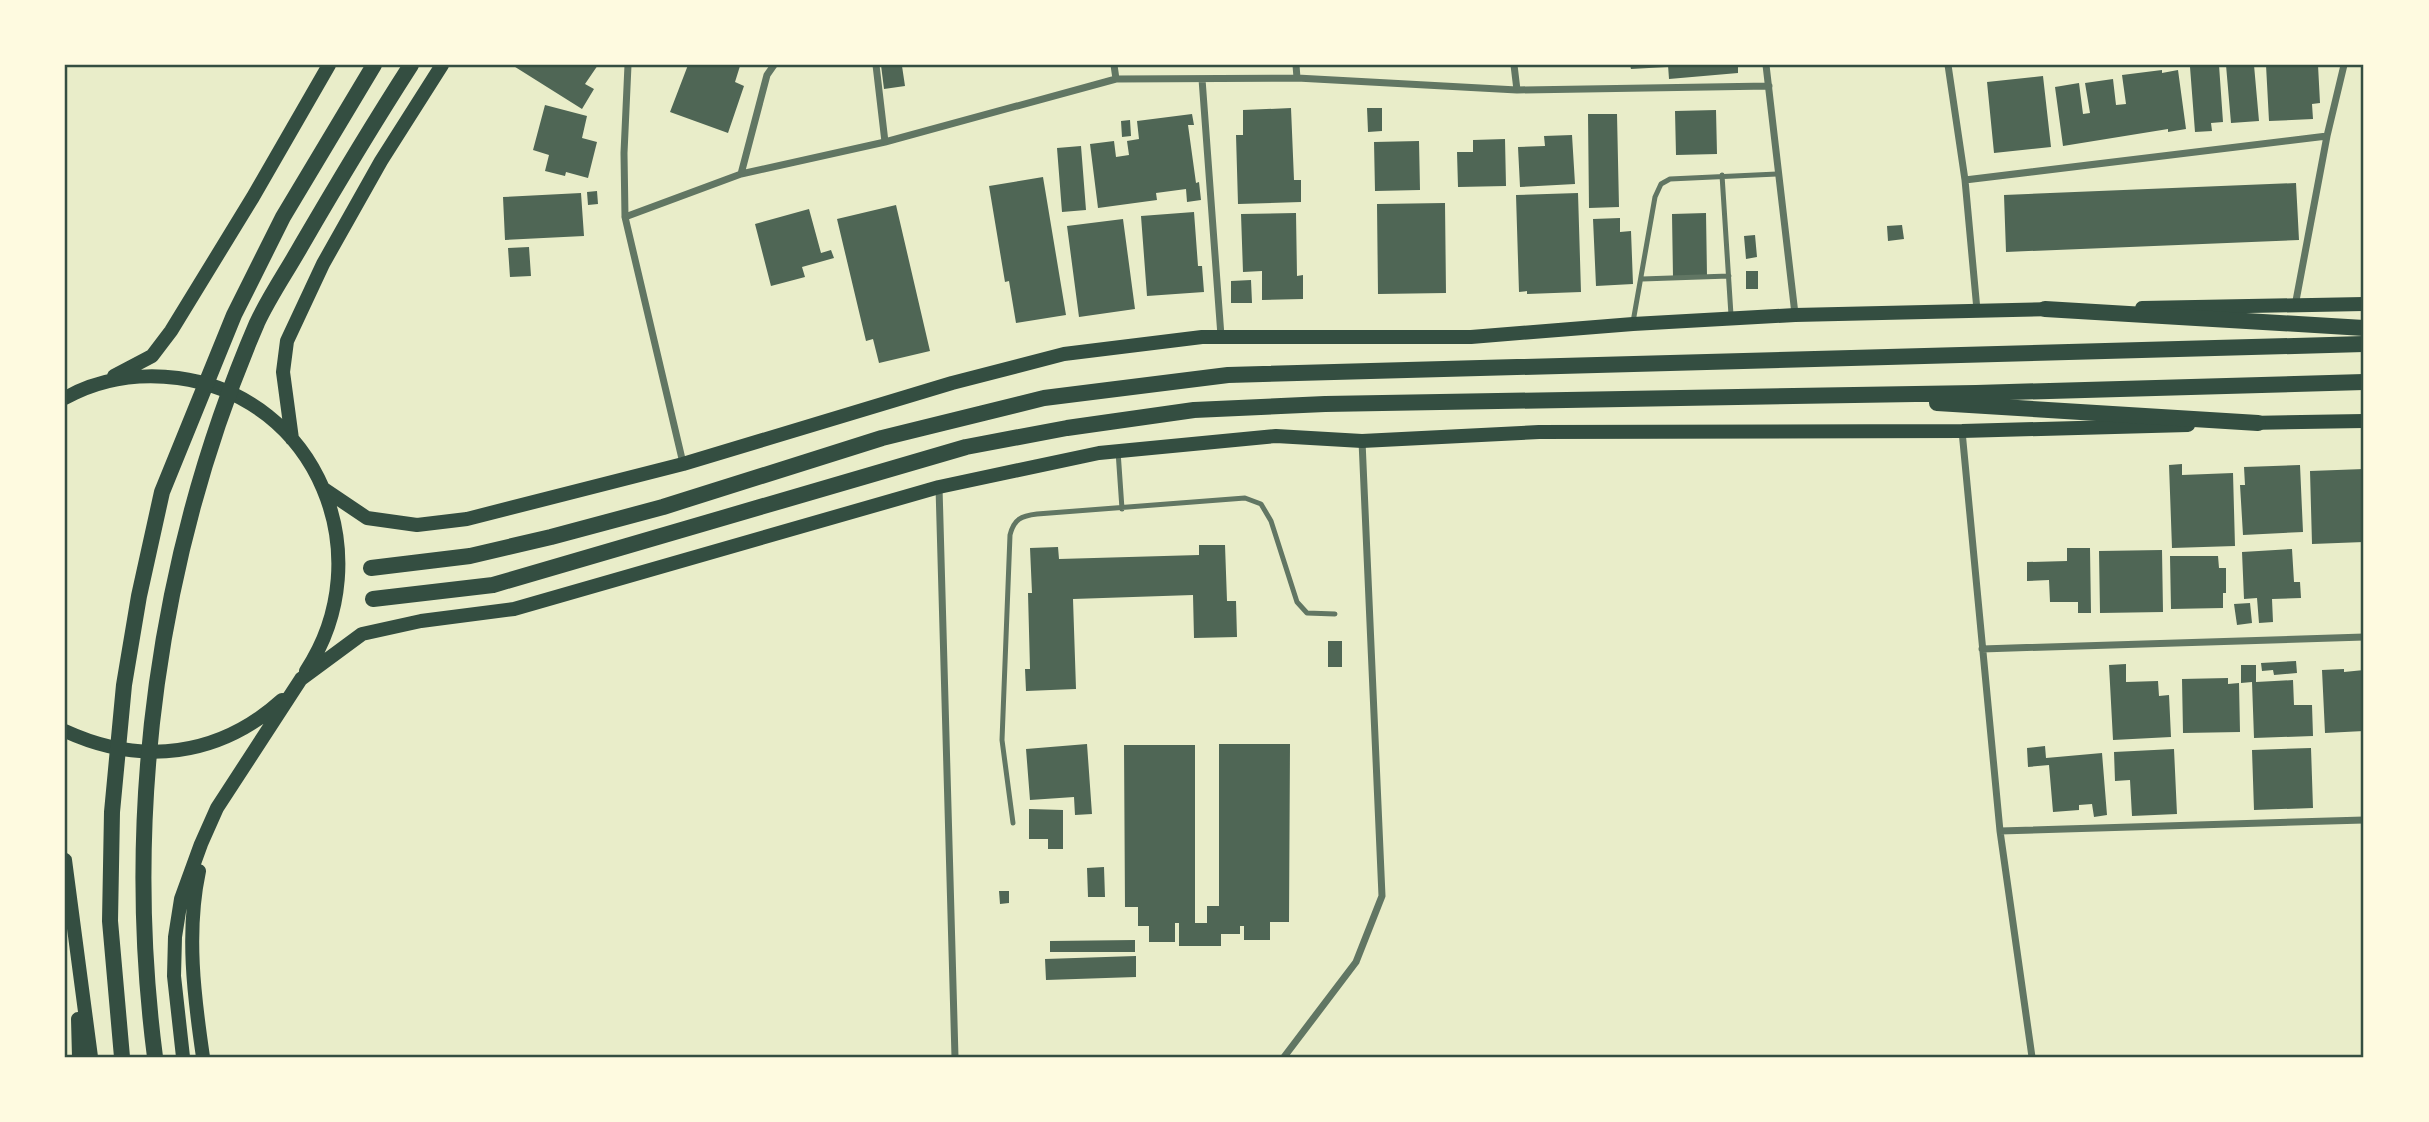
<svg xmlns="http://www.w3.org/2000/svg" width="2429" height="1122" font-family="'Noto Sans',sans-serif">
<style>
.building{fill:#4f6655}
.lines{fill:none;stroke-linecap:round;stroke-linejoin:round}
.service{stroke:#617663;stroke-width:5}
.minor{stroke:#617663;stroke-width:7}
.secondary{stroke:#344e41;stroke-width:14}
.primary{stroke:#344e41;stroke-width:16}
.neatline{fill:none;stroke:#344e41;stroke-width:2.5}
</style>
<rect width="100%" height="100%" fill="#e9edc9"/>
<path class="building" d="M512 65H598L585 84 594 89 582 109Z
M688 65 740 66 735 82 744 86 728 133 670 112Z
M881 65 902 66 905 86 884 89Z
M1630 65H1667V67L1631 69Z
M1668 65H1738V73L1669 79Z
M2219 65 2223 122 2211 123 2212 131 2195 132 2190 67Z
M2226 65H2254L2259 121 2231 123Z
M2266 65H2318L2320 103 2312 104 2313 119 2269 121Z
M2162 70V73L2178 70 2186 129 2168 132V129L2063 146 2055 87 2079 83 2083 114 2090 113 2085 83 2113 79 2116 105 2126 104 2122 75Z
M2043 76 2051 147 1994 153 1987 82Z
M545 105 587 116 582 138 597 142 588 178 566 172 565 176 545 171 549 155 533 150Z
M1291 108 1294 180H1301V202L1238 204 1236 135H1243V110Z
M1367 108H1382V131L1368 132Z
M1716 110 1717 154 1676 155 1675 111Z
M1192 114 1194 125H1188L1196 183 1199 182 1201 200 1187 202 1186 189 1156 193 1157 200 1098 208 1090 144 1114 141 1116 157 1129 155 1127 141 1139 139 1137 121Z
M1588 114H1617L1619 207 1589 208Z
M1130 120 1131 136 1122 137 1121 121Z
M1572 135 1575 184 1520 187 1518 147 1545 146 1544 136Z
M1505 139 1506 186 1458 187 1457 152H1473V140Z
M1419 141 1420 190 1375 191 1374 142Z
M1081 146 1086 210 1062 212 1057 148Z
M1043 177 1066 315 1016 323 1009 281 1005 282 989 186Z
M2296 183 2299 240 2006 252 2004 195Z
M597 191 598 204 588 205 587 192Z
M581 193 584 236 505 240 503 197Z
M1578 193 1581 292 1527 294V291L1519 292 1516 195Z
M1445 203 1446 293 1378 294 1377 204Z
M896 205 930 351 879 363 873 339 866 341 837 219Z
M809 209 821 253 831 250 834 258 802 267 805 277 771 286 755 224Z
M1194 212 1198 266H1202L1204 292 1147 296 1141 216Z
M1296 213 1297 276 1303 275V299L1262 300V271L1243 272 1241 214Z
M1706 213 1707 276 1673 277 1672 214Z
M1620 218V232L1631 231 1633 284 1596 286 1593 219Z
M1123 219 1135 309 1079 317 1067 226Z
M1902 225 1904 239 1888 241 1887 226Z
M1755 235 1757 257 1746 259 1744 236Z
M529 247 531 276 510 277 508 248Z
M1746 271H1758V289H1746Z
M1251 280 1252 303H1231V281Z
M2182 464V475L2233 473 2235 546 2172 548 2169 465Z
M2300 465 2303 532 2243 535 2240 485H2245L2244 467Z
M2364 469V542L2312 544 2310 471Z
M1199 545H1225L1227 601H1236L1237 637 1194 638 1193 595 1073 599 1076 689 1026 691 1025 669H1030L1028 593H1032L1030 548 1058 547 1059 559 1199 555Z
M2067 548H2090L2091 613H2078V602H2050L2049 580 2027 581V562L2067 561Z
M2292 549 2294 582H2300L2301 598 2272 599 2273 622 2259 623 2257 598 2244 599 2242 552Z
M2162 550 2163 612 2100 613 2099 551Z
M2170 556H2218L2219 568H2226V593H2223V608L2171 609Z
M2250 603 2252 623 2237 625 2234 604Z
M1328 641H1342V667H1328Z
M2296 661 2297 673 2274 675 2273 670 2262 671 2261 663Z
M2126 664V682L2158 681 2159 696 2169 695 2171 737 2113 740 2109 665Z
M2241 665H2256V682L2293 680 2294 705H2312L2313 736 2254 738 2252 682 2241 683Z
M2344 669V672L2364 670V731L2325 733 2322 670Z
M2228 678V684L2239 683 2240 732 2183 733 2182 679Z
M1087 744 1092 814 1075 815 1074 797 1030 800 1026 749Z
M1219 744H1290L1289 922H1270V940H1244V926H1240V934H1221V946H1179V923H1175V942H1149V926H1138V907H1125L1124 745H1195V923H1207V906H1219Z
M2045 746 2046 758 2102 753 2107 815 2094 817 2092 804 2079 805V810L2053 812 2049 765 2028 767 2027 748Z
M2311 748 2313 808 2254 810 2252 750Z
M2174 749 2177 814 2132 816 2130 780 2115 781 2114 752Z
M1029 809 1063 810V849H1048V839H1029Z
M1104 867 1105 897H1088L1087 868Z
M999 891H1009V903L1000 904Z
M1135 940V952H1050V941Z
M1136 956V977L1046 980 1045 959Z"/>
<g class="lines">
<path class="service" d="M1722 175 1731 315
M1642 279 1729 276
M1633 322 1655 197 1661 184 1670 179 1777 174
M1118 451 1122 509
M1013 823 1002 740 1010 535C1014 519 1021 516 1037 514L1245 498 1261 504 1271 521 1297 602 1307 613 1335 614"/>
<path class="minor" d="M628 65 624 153 625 217 683 463
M876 65 885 142
M1114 65 1116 79
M1296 65 1297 78
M1514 65 1517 90
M1766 65 1795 314
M1948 65 1965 180 1977 310
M1202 79 1221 336
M741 174 767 75 774 65
M1965 180 2327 136
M625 217 741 174 885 142 1116 79 1297 78 1517 90 1769 86
M2295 306 2327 136 2344 65
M1962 431 2000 831 2032 1057
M939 487 955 1057
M1982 649 2364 637
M2000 831 2364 820
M1284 1057 1356 962 1382 896 1362 441"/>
<path class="secondary" d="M2142 308 2364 304
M114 376 152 356 171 331 253 197 329 65
M65 398C99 379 139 373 178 378 318 397 382 556 306 671
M2247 423 2364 421
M292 439 283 372 287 341 323 264 381 161 442 65
M324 489 367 518 417 525 467 519 683 464 952 383 1064 354 1202 337H1471L1633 324 1795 315 2055 309
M65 731C141 766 219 757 282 700
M65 860 91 1057
M199 871C186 932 194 996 203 1057
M78 1019 79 1057
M183 1057 174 976 175 937 181 899 201 844 217 808 301 679 362 634 421 621 514 609 939 487 1099 453 1276 436 1362 441 1539 432 1962 431 2188 425"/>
<path class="primary" d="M2045 309 2364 328
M1937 403 2258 423
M371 568 470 556 551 537 663 507 882 438 1044 398 1228 375 2364 344
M373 599 493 585 966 447 1067 428 1194 410 1325 404 1976 393 2364 382
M122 1057 110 921 112 812 124 685 139 596 162 492 234 315 283 217 374 65
M155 1057C123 810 158 553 257 323 269 297 287 271 301 246 337 184 373 124 411 65"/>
</g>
<rect width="2429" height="1122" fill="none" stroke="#fefae0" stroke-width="133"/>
<rect x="66" y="66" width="2296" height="990" class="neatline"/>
</svg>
